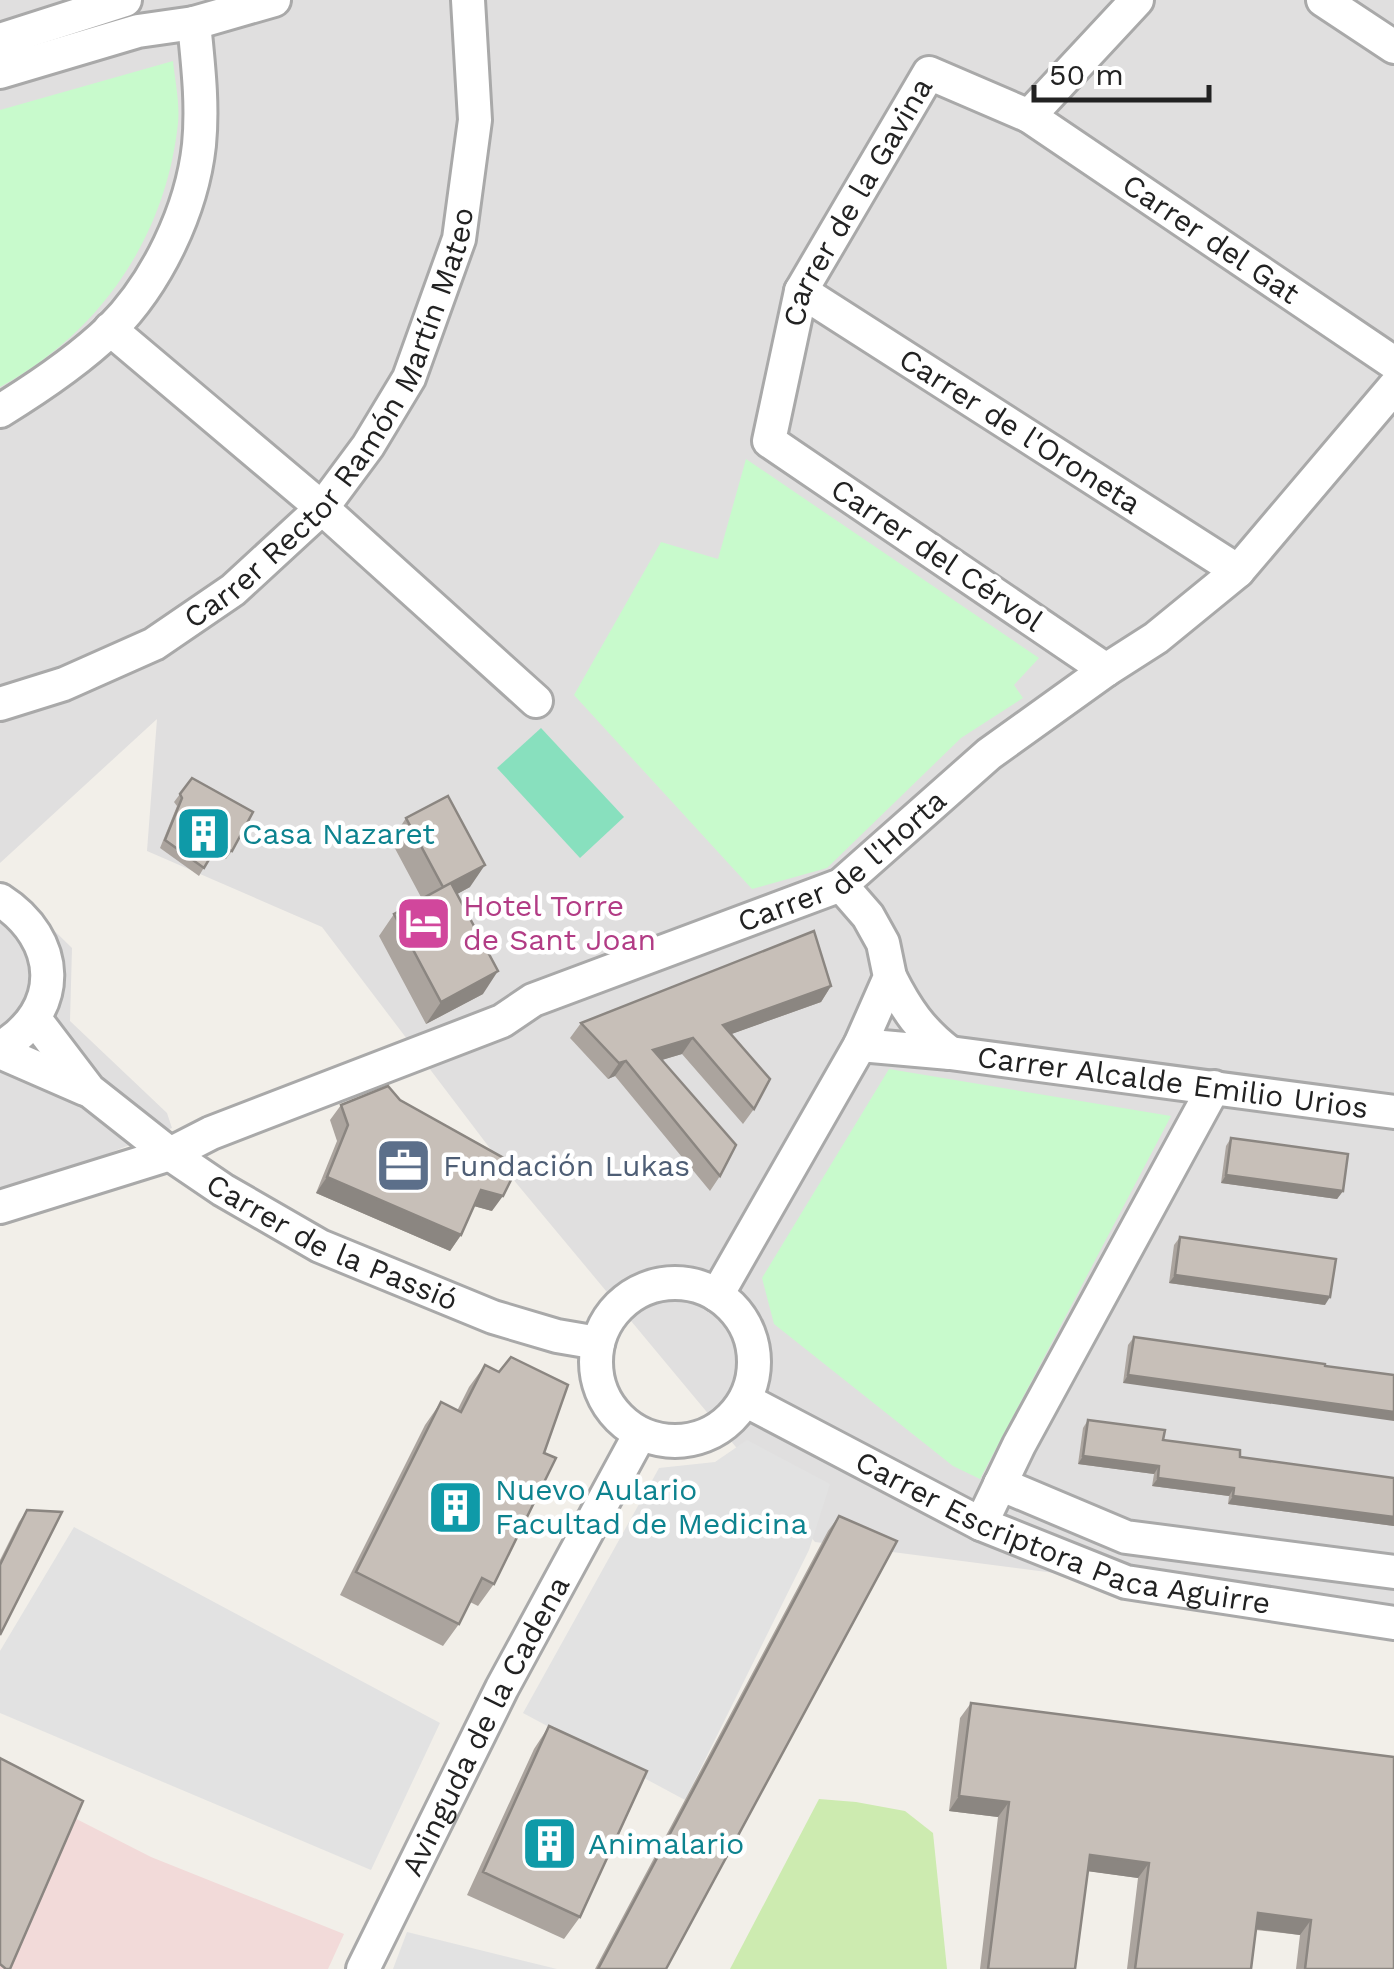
<svg xmlns="http://www.w3.org/2000/svg" width="1394" height="1969" font-family="'Work Sans',sans-serif">
<style>
.residential{fill:#e0dfdf}
.commercial{fill:#f2dad9}
.grass{fill:#cdebb0}
.park{fill:#c8facc}
.pitch{fill:#88e0be}
.parking{fill:#e2e2e2}
.lines{fill:none;stroke-linecap:round;stroke-linejoin:round}
.minor-casing{stroke:#a9a9a9;stroke-width:38}
.minor{stroke:#fff;stroke-width:32}
.wall{fill:#aba49e}
.shaded-wall{fill:#8b8681}
.building{fill:#c7bfb8;stroke:#8b8681;stroke-width:2.5}
.labels{text-anchor:middle;stroke-width:9;stroke-linejoin:round;paint-order:stroke}
.street-label{font-size:30px;fill:#222;stroke:#fff}
.culture-label{font-size:30px;fill:#0d838f;stroke:#fff;text-anchor:start}
.hotel-label{font-size:30px;fill:#b23c85;stroke:#fff;text-anchor:start}
.service-label{font-size:30px;fill:#4e5e75;stroke:#fff;text-anchor:start}
</style>
<rect width="100%" height="100%" fill="#f2efe9"/>
<path class="residential" d="M0 0H1394V1617L815 1542 517 1184 322 927 147 851 157 719 0 863Z
M0 891 22 899 72 948 70 1021 167 1113 172 1128 0 1197Z"/>
<path class="commercial" d="M0 1780 151 1857 344 1934 328 1969H0Z"/>
<path class="grass" d="M819 1799 856 1802 905 1811 933 1833 947 1969H730Z"/>
<path class="park" d="M173 61C175 81 180 103 178 123 166 237 100 333 0 387V110Z
M746 459 1039 658 1014 685 1023 698 961 738 827 868 752 889 574 695 661 542 718 559Z
M889 1069 1171 1116 980 1479 953 1466 774 1324 762 1278Z"/>
<path class="pitch" d="M541 728 624 817 580 858 497 768Z"/>
<path class="parking" d="M747 1440 830 1484 809 1550 685 1800 523 1713 659 1468 715 1462Z
M74 1527 440 1723 371 1870 0 1713V1651Z
M407 1932 557 1969H393Z"/>
<g class="lines">
<defs>
<g id="minor">
<path d="M1323 0 1394 47"/>
<path d="M0 40 125 0"/>
<path d="M0 72 138 31 194 23 274 0"/>
<path d="M1029 116 1137 0"/>
<path id="s1" d="M801 291 1238 571"/>
<path d="M110 329 322 508 536 701"/>
<path d="M0 411C39 387 78 361 111 329 157 283 192 210 199 145 203 104 198 64 194 23"/>
<path id="s2" d="M1106 670 769 441 801 291 929 73 1029 116 1394 363"/>
<path id="s3" d="M0 704 64 684 154 644 233 590 322 508 368 446 409 378 459 239 475 120 468 0"/>
<path d="M0 900C61 939 65 1010 0 1048"/>
<path d="M890 977C906 1009 921 1031 950 1053"/>
<path id="s4" d="M35 1019 89 1090 170 1154 223 1190 320 1246 493 1317 557 1336 598 1343"/>
<path id="s5" d="M860 1045 950 1053 1394 1112"/>
<path d="M0 1052 85 1089"/>
<path id="s6" d="M0 1207 170 1154 211 1133 502 1021 533 1000 841 885 989 754 1106 670 1156 638 1238 571 1394 387"/>
<circle cx="675" cy="1362" r="79"/>
<path d="M717 1295 860 1045 890 977 883 943 868 916 841 885"/>
<path id="s7" d="M745 1400 981 1524 1126 1582 1394 1623"/>
<path d="M1000 1484 1126 1537 1394 1572"/>
<path d="M981 1524 1019 1445 1214 1087"/>
<path id="s8" d="M363 1969 502 1688 640 1434"/>
</g>
</defs>
<use href="#minor" class="minor-casing"/>
<use href="#minor" class="minor"/>
</g>
<path class="wall" d="M192 778 232 851 226 859 213 852 199 876 160 848 177 806 174 802Z
M406 818 470 887 457 894 483 994 426 1024 379 936 394 914 422 899 391 841Z
M831 986 821 1002 731 1034 754 1109 743 1124 682 1054 661 1060 720 1176 710 1191 615 1076 608 1079 570 1038 581 1023Z
M341 1105 492 1211 474 1206 461 1235 450 1251 316 1193 337 1141 330 1120Z
M1231 1138 1343 1191 1337 1199 1221 1183 1226 1146Z
M1180 1237 1325 1305 1169 1283 1174 1245Z
M1134 1337 1325 1364 1123 1383 1128 1345Z
M485 1365 494 1584 478 1606 470 1602 459 1624 443 1646 340 1595 425 1425 441 1402 457 1411 469 1387Z
M1088 1420 1163 1440 1240 1457 1394 1478V1526L1228 1504 1229 1496 1152 1486 1154 1474 1078 1464 1083 1428Z
M27 1510 0 1635V1560L19 1522Z
M839 1516 666 1969H595L828 1531Z
M971 1703 1394 1969H1296L1300 1935 1256 1930 1251 1969H1127L1138 1878 1088 1871 1075 1969H980L998 1817 949 1811 960 1718Z
M549 1726 580 1917 564 1939 467 1895 534 1749Z"/>
<path class="shaded-wall" d="M485 865 470 887 428 910 443 887Z
M498 971 483 994 426 1024 441 1002Z
M831 986 821 1002 712 1041 723 1025Z
M693 1038 682 1054 642 1066 653 1050Z
M626 1061 615 1076 608 1079 619 1063Z
M1226 1175 1343 1191 1337 1199 1221 1183Z
M327 1177 461 1235 450 1251 316 1193Z
M481 1190 503 1196 492 1211 470 1205Z
M1175 1275 1330 1297 1325 1305 1169 1283Z
M1128 1375 1394 1412V1421L1123 1383Z
M1083 1456 1159 1466 1154 1474 1078 1464Z
M1158 1478 1234 1488 1229 1496 1152 1486Z
M1233 1496 1394 1517V1526L1228 1504Z
M959 1796 1009 1802 998 1817 949 1811Z
M1090 1855 1149 1863 1138 1878 1079 1870Z
M1258 1913 1311 1920 1300 1935 1247 1928Z"/>
<path class="building" d="M192 778 253 812 232 851 218 844 204 868 165 840 182 798 180 794Z
M448 796 485 865 443 887 406 818Z
M451 883 498 971 441 1002 394 914Z
M814 931 831 986 723 1025 770 1079 754 1109 693 1038 653 1050 736 1145 720 1176 626 1061 619 1063 581 1023Z
M388 1086 400 1100 518 1166 503 1196 481 1190 461 1235 327 1177 348 1125 341 1105Z
M1231 1138 1348 1154 1343 1191 1226 1175Z
M1180 1237 1336 1259 1330 1297 1175 1275Z
M1134 1337 1325 1364V1366L1394 1375V1412L1128 1375Z
M511 1357 568 1385 544 1453 556 1458 494 1584 482 1578 459 1624 356 1572 441 1402 461 1412 485 1365 499 1372Z
M1088 1420 1165 1430 1163 1440 1240 1450V1457L1394 1478V1517L1233 1496 1234 1488 1158 1478 1159 1466 1083 1456Z
M27 1510 62 1512 0 1635V1565Z
M839 1516 897 1541 666 1969H598Z
M971 1703 1394 1757V1969H1305L1311 1920 1258 1913 1251 1969H1135L1149 1863 1090 1855 1075 1969H988L1009 1802 959 1796Z
M549 1726 647 1771 580 1917 483 1872Z
M0 1758 83 1801 10 1969H6L0 1964Z"/>
<defs>
<symbol id="building-square" viewBox="-11 -11 22 22"><rect x="-9" y="-9" width="18" height="18" rx="4" fill="#0f9aa8" stroke="#fff"/><path d="M-4-6H4V6H1V3H-1V6H-4ZM-2.5-4.3h1.7v1.8h-1.7ZM.8-4.3h1.7v1.8H.8ZM-2.5-1h1.7V.8h-1.7ZM.8-1h1.7V.8H.8Z" fill="#fff"/></symbol>
<symbol id="hotel-square" viewBox="-11 -11 22 22"><rect x="-9" y="-9" width="18" height="18" rx="4" fill="#d1479c" stroke="#fff"/><path d="M-6-4.5h1.5V1H6V5H4.5V3h-9V5H-6ZM-4 0a1.8 1.8 0 1 1 3.6 0ZM.5 0V-2.5h3Q6-2.5 6 0Z" fill="#fff"/></symbol>
<symbol id="office-square" viewBox="-11 -11 22 22"><rect x="-9" y="-9" width="18" height="18" rx="4" fill="#5c6f8a" stroke="#fff"/><path d="M-6-3h4V-5.5h4V-3h4V5H-6ZM-1-4.5V-3h2v-1.5ZM-6 0V1H6V0Z" fill="#fff"/></symbol>
</defs>
<g fill-rule="evenodd">
<use href="#building-square" x="172" y="802" width="63" height="63"/>
<use href="#hotel-square" x="392" y="892" width="63" height="63"/>
<use href="#office-square" x="372" y="1134" width="63" height="63"/>
<use href="#building-square" x="424" y="1476" width="63" height="63"/>
<use href="#building-square" x="518" y="1812" width="63" height="63"/>
</g>
<g class="labels">
<g class="street-label">
<text dy="10" stroke="none"><textPath href="#s2" startOffset="665">Carrer de la Gavina</textPath></text>
<text dy="10" stroke="none"><textPath href="#s2" startOffset="1142">Carrer del Gat</textPath></text>
<text dy="10" stroke="none"><textPath href="#s3" startOffset="462">Carrer Rector Ramón Martín Mateo</textPath></text>
<text dy="10" stroke="none"><textPath href="#s1" startOffset="260">Carrer de l'Oroneta</textPath></text>
<text transform="translate(937 555) rotate(34)" y="10">Carrer del Cérvol</text>
<text dy="10" stroke="none"><textPath href="#s6" startOffset="915">Carrer de l'Horta</textPath></text>
<text dy="10" stroke="none"><textPath href="#s5" startOffset="315">Carrer Alcalde Emilio Urios</textPath></text>
<text dy="10" stroke="none"><textPath href="#s4" startOffset="378">Carrer de la Passió</textPath></text>
<text dy="10" stroke="none"><textPath href="#s7" startOffset="348">Carrer Escriptora Paca Aguirre</textPath></text>
<text dy="10" stroke="none"><textPath href="#s8" startOffset="272">Avinguda de la Cadena</textPath></text>
</g>
<g class="culture-label">
<text x="242" y="844">Casa Nazaret</text>
<text x="495" y="1500">Nuevo Aulario<tspan x="495" dy="34">Facultad de Medicina</tspan></text>
<text x="588" y="1854">Animalario</text>
</g>
<g class="hotel-label">
<text x="463" y="916">Hotel Torre<tspan x="463" dy="34">de Sant Joan</tspan></text>
</g>
<g class="service-label">
<text x="443" y="1176">Fundación Lukas</text>
</g>
</g>
<path d="M1034 85v15h175v-15" fill="none" stroke="#222222" stroke-width="5"/>
<text x="1049" y="85" font-size="30" fill="#222222" stroke="#ffffff" stroke-width="8" paint-order="stroke">50 m</text>
</svg>
